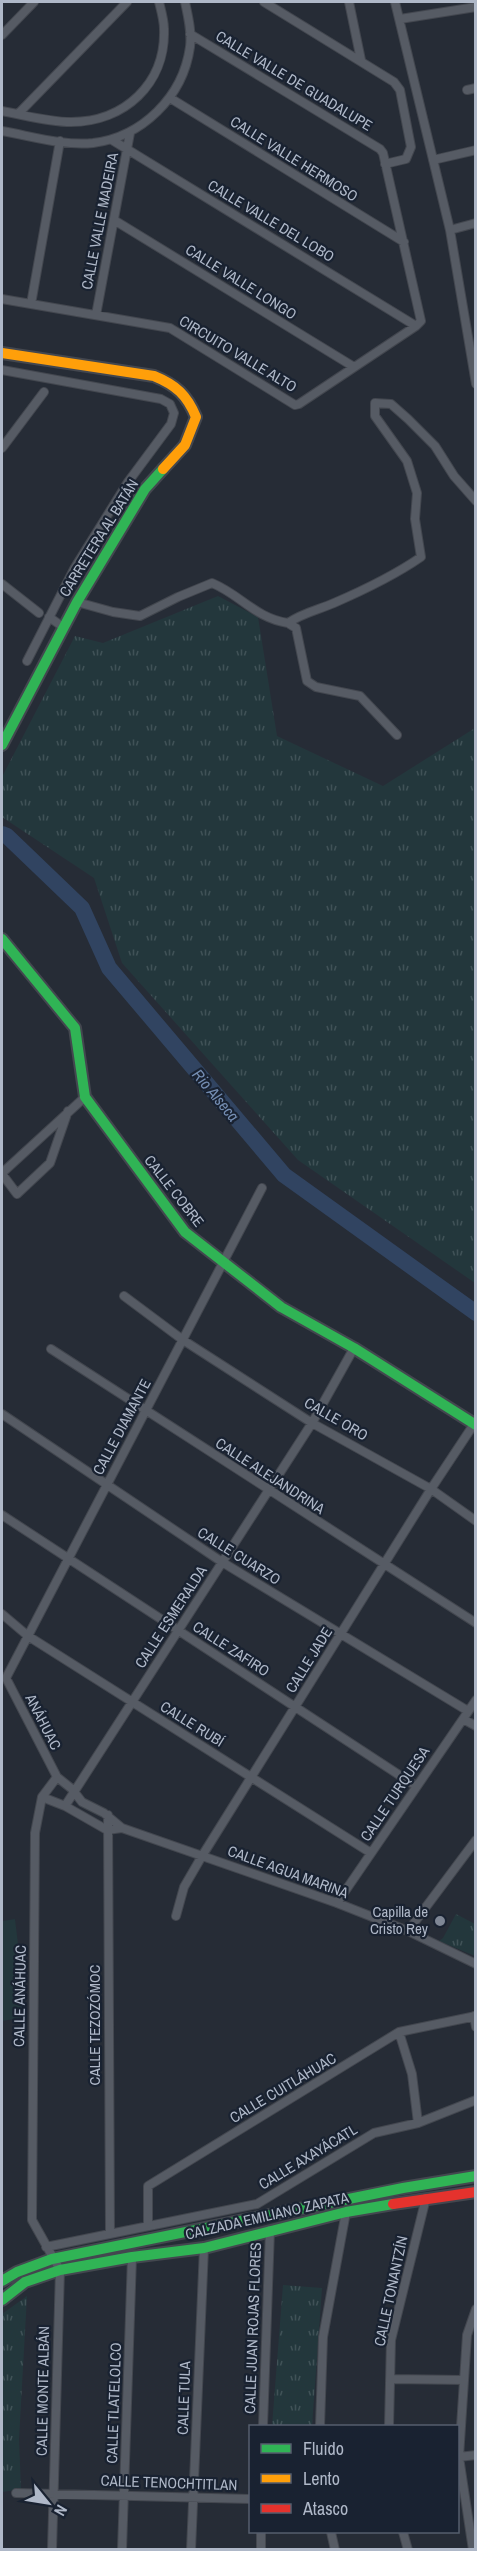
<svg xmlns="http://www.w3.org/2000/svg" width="477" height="2551" font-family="'Archivo Narrow',sans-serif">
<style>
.grass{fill:#23373c}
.park{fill:url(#park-tufts)}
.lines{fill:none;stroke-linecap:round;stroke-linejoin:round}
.river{stroke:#314461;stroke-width:16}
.street-casing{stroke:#43474f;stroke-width:10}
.fast-casing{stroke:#43474f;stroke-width:14}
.slow-casing{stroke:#43474f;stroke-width:14}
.jam-casing{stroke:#43474f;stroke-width:14}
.street{stroke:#565b64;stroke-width:8}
.fast{stroke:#30b455;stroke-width:10}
.slow{stroke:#ff9f0a;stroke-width:10}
.jam{stroke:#e5322d;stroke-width:10}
.poi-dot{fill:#7f8795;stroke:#192231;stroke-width:2}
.labels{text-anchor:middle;stroke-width:4.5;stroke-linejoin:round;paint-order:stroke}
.street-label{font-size:15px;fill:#afb8c8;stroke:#192231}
.poi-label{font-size:15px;fill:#afb8c8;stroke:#192231;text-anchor:end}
.water-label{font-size:16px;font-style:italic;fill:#748db2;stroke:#192231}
</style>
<defs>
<pattern id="park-tufts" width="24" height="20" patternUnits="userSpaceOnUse" patternTransform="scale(1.5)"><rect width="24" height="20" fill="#23373c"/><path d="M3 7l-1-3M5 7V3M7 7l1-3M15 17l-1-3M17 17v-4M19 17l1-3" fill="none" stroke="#405257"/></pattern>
</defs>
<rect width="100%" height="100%" fill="#262c36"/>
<path class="grass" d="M15 1919 27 2017 2 2021V1921Z"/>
<path class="park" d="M218 596 258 617 277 736 383 786 475 728V1283L298 1160 122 963 94 878 2 817V777L75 636 103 643Z
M456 1914 475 1924V1956L439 1941 443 1938Z
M283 2285 322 2288 312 2426H272Z
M27 2296 19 2439 21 2489 2 2492V2314Z"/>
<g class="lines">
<path class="river" d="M2 834 7 836 82 908 109 968 284 1175 476 1313"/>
<defs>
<path id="street" d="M264 2 394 82 400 90 411 147 406 159 385 164
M349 2 361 60
M395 2 450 230 476 384
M400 19 476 7
M2 35 34 2
M467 90 476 88
M170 98 404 242
M2 111C24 115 48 122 71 122 124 122 166 84 164 29 164 20 161 10 159 2
M18 114 127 2
M2 131C31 136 63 146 93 143 142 137 183 97 190 47 192 32 188 16 185 2
M112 140 416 326
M433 160 476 150
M114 220 354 367
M450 230 476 223
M2 299 170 328 295 405 299 404 416 326 421 321 383 153 380 149 190 34
M31 304 60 141
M96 315 130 133
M2 370 161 399 170 404 174 413 171 424 128 482 74 569 27 661
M2 448 44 392
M2 584 39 613
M77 602 113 612 140 616 178 597 212 583C241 595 255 618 288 623 302 613 318 610 334 603 364 590 395 575 421 557L415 519 417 493 407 461 375 416V403L391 404 408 419 435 446 454 476 476 501
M49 617 63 627
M288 623 296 628 307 681 316 687 360 696 397 735
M2 1173 85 1097
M2 1174 17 1194 50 1163 68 1111
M124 1296 183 1340 312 1423 431 1489 476 1521
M51 1349 476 1623
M2 1414 222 1562 468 1711
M2 1515 416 1786
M2 1614 28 1636 371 1853
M463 1719 476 1726
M57 1777 6 1678 262 1188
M57 1777 72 1789 82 1802 104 1813 122 1828 337 1903 408 1931 476 1964
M42 1797 65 1806 107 1830 122 1828
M65 1806 312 1423 354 1348
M108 1815 110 2234
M337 1903 476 1700
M176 1916 184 1887 202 1856 431 1489 474 1424
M408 1931 476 1840
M474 2016 476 2027
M399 2032 412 2074 418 2123
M148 2226V2186L399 2032 476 2016
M46 2247 257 2204 374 2133 418 2123 476 2100
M390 2379 464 2380
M263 2426 270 2230
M320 2426 323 2337 346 2212
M389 2426 391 2340 426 2198
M459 2457 476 2455
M16 2493 250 2499
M331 2532 335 2550
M403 2532 408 2550
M52 2550 60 2270 32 2220 35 1833 42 1797 57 1777
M122 2550 132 2257
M191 2550 204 2248
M261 2550V2532
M473 2550 459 2457 467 2335 476 2309"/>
<path id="fast" d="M2 745 77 602 145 489 163 469
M2 939 75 1028 85 1097 185 1232 281 1307 354 1348 476 1425
M2 2281 17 2272 52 2259 403 2188 476 2176
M2 2300 25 2282 60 2270 132 2257 204 2248 346 2212 393 2204"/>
<path id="slow" d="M2 353 154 376C176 385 187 395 196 417L185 445 163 469"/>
<path id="jam" d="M393 2204 476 2192"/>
</defs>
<use href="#street" class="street-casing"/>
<use href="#fast" class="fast-casing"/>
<use href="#slow" class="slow-casing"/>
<use href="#jam" class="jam-casing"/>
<use href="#street" class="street"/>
<use href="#fast" class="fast"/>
<use href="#slow" class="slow"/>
<use href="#jam" class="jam"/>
</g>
<circle class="poi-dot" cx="440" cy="1921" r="6"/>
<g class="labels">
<g class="street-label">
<text transform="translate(294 81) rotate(31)" y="5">CALLE VALLE DE GUADALUPE</text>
<text transform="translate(294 159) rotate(32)" y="5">CALLE VALLE HERMOSO</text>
<text transform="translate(100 221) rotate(-79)" y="5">CALLE VALLE MADEIRA</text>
<text transform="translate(271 221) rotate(31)" y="5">CALLE VALLE DEL LOBO</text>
<text transform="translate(241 282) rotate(32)" y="5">CALLE VALLE LONGO</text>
<text transform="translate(238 354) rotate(31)" y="5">CIRCUITO VALLE ALTO</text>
<text transform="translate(99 538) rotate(-58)" y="5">CARRETERA AL BATÁN</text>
<text transform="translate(174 1191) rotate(52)" y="5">CALLE COBRE</text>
<text transform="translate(336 1419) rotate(30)" y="5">CALLE ORO</text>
<text transform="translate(122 1427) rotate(-62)" y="5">CALLE DIAMANTE</text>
<text transform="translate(270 1476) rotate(33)" y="5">CALLE ALEJANDRINA</text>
<text transform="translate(239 1556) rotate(32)" y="5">CALLE CUARZO</text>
<text transform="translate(171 1617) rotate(-57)" y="5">CALLE ESMERALDA</text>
<text transform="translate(231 1649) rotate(33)" y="5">CALLE ZAFIRO</text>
<text transform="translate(309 1660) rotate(-58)" y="5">CALLE JADE</text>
<text transform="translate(43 1722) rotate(63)" y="5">ANÁHUAC</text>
<text transform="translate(192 1724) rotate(32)" y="5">CALLE RUBÍ</text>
<text transform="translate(395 1794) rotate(-56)" y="5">CALLE TURQUESA</text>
<text transform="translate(288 1872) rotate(20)" y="5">CALLE AGUA MARINA</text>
<text transform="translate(20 1996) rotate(-89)" y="5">CALLE ANÁHUAC</text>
<text transform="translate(95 2025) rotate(-90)" y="5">CALLE TEZOZÓMOC</text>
<text transform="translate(283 2088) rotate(-31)" y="5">CALLE CUITLÁHUAC</text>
<text transform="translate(308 2157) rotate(-31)" y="5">CALLE AXAYÁCATL</text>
<text transform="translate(267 2216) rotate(-13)" y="5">CALZADA EMILIANO ZAPATA</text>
<text transform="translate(391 2291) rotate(-78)" y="5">CALLE TONANTZÍN</text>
<text transform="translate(253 2328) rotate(-88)" y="5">CALLE JUAN ROJAS FLORES</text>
<text transform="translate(43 2391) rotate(-89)" y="5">CALLE MONTE ALBÁN</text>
<text transform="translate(184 2398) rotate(-88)" y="5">CALLE TULA</text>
<text transform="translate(114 2403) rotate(-88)" y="5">CALLE TLATELOLCO</text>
<text transform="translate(169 2483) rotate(2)" y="5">CALLE TENOCHTITLAN</text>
</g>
<g class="poi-label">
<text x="428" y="1917">Capilla de<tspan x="428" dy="17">Cristo Rey</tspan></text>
</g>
<g class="water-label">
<text transform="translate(216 1095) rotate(50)" y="6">Rio Alseca</text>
</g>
</g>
<rect width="477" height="2551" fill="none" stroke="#afb8c8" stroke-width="6"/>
<rect x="249" y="2425" width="210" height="108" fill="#192231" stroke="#555e6d" stroke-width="1.5"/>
<rect x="261" y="2444" width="30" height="9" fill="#30b455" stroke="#555e6d" stroke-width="1.5"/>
<text x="303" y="2455" font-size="18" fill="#afb8c8">Fluido</text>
<rect x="261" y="2474" width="30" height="9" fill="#ff9f0a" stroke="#555e6d" stroke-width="1.5"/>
<text x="303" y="2485" font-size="18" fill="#afb8c8">Lento</text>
<rect x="261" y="2504" width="30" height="9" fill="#e5322d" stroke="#555e6d" stroke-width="1.5"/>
<text x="303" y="2515" font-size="18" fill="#afb8c8">Atasco</text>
<g transform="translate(48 2503) rotate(120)" stroke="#192231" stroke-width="4.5" paint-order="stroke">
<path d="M0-4.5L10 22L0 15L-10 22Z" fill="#afb8c8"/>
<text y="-9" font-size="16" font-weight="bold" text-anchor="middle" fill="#afb8c8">N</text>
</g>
</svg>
